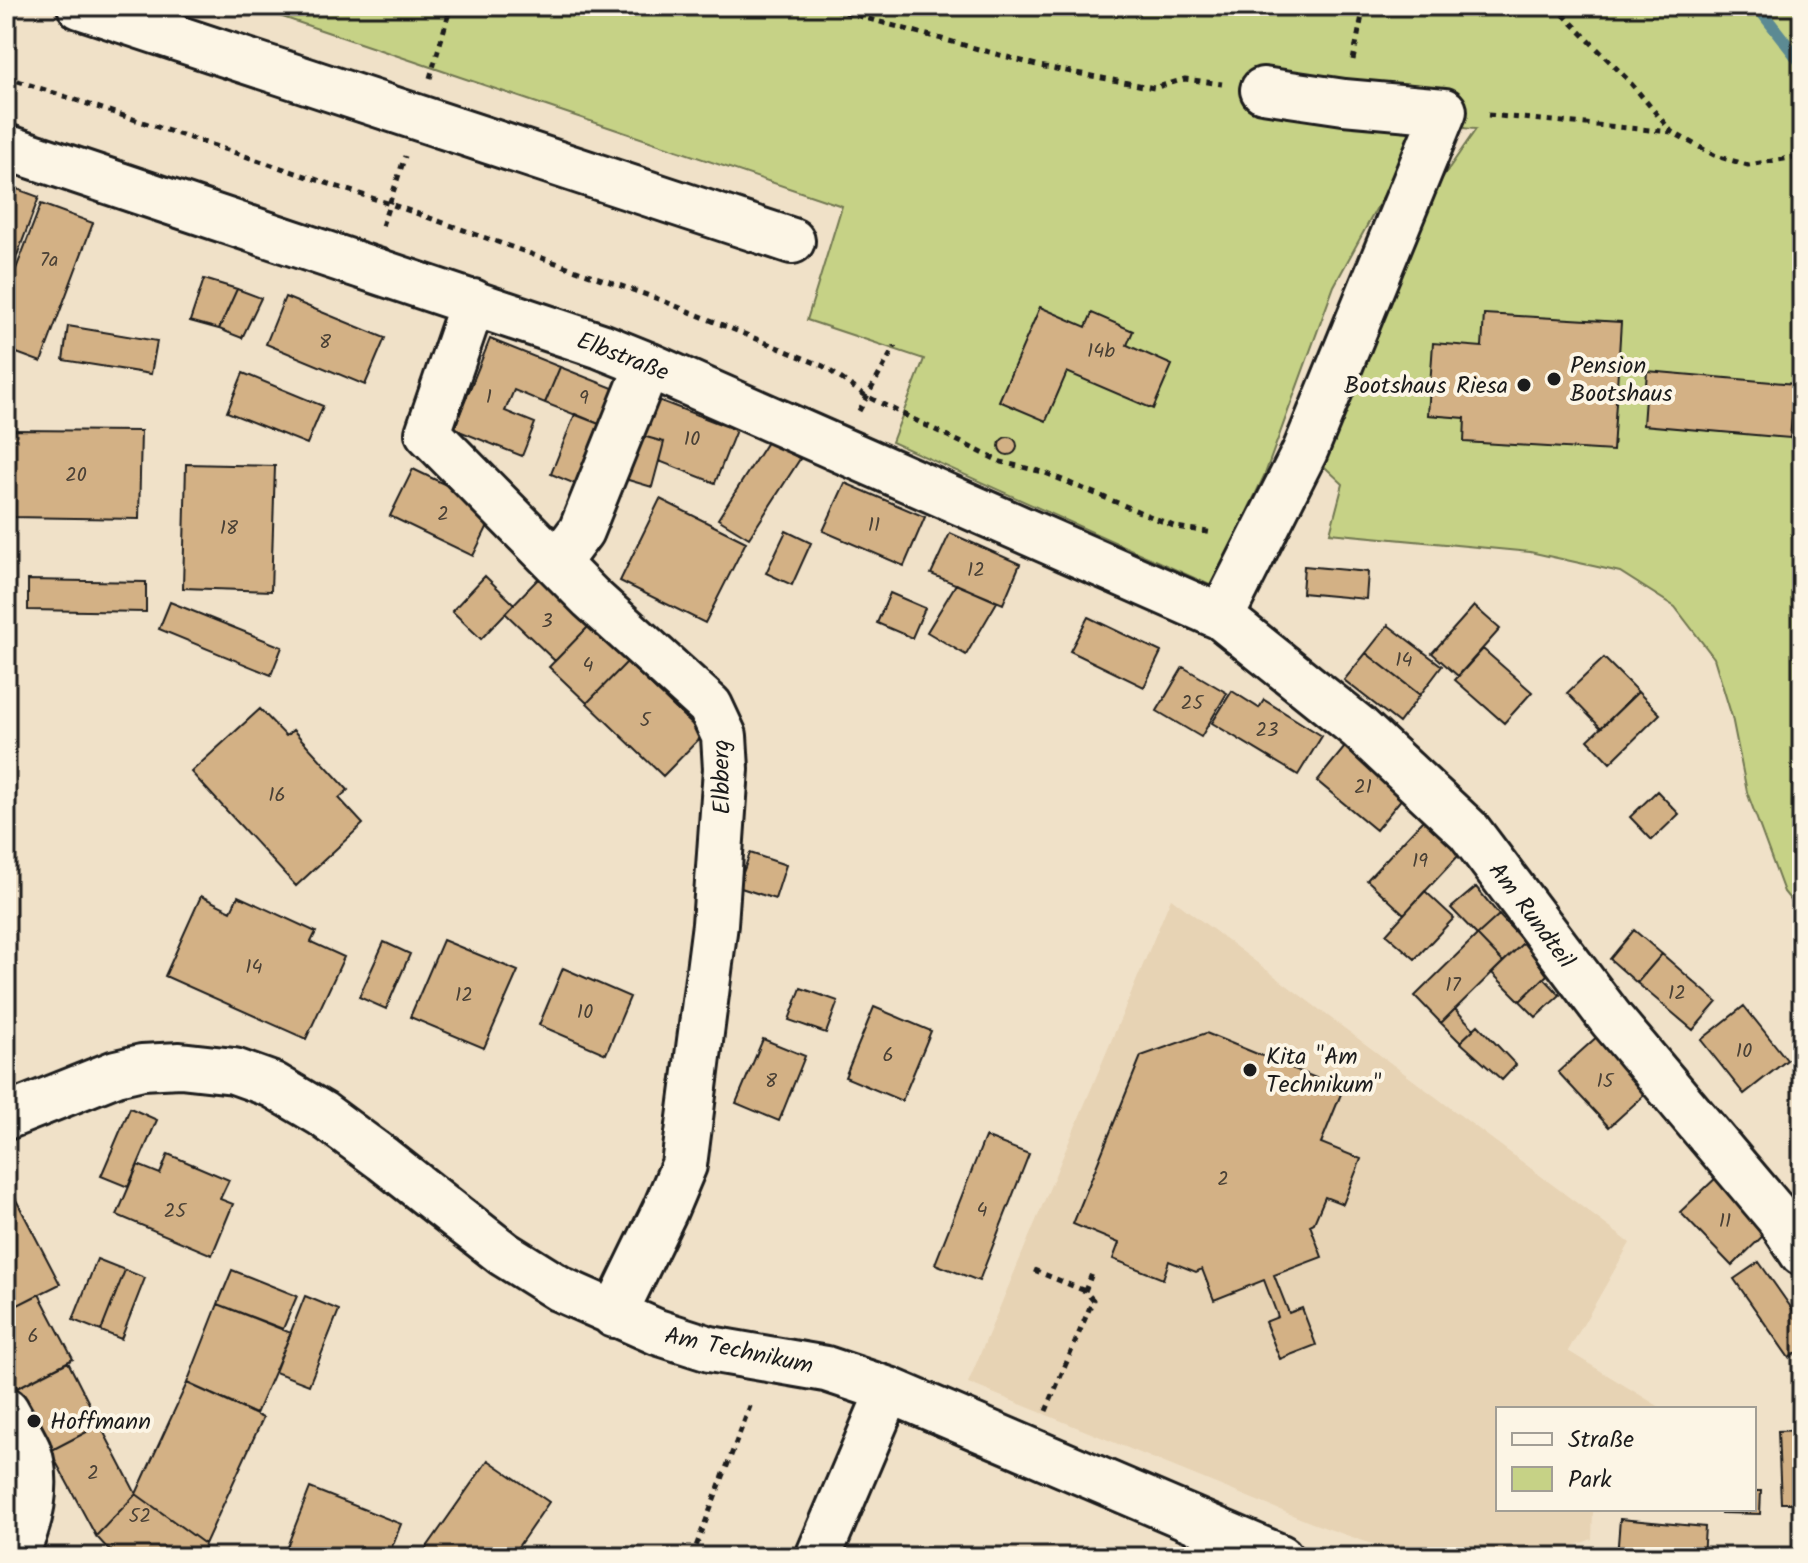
<svg xmlns="http://www.w3.org/2000/svg" width="1808" height="1563" font-family="Kalam,sans-serif">
<style>
.built{fill:#e7d3b4}
.green{fill:#c6d286;stroke:#717751;stroke-width:2}
.lines{fill:none;stroke-linecap:round;stroke-linejoin:round}
.stream{stroke:#5b8a93;stroke-width:12}
.building{fill:#d3b185;stroke:#1c1c1c;stroke-width:2}
.minor-casing{stroke:#1c1c1c;stroke-width:50}
.path{stroke:#1c1c1c;stroke-width:5;stroke-dasharray:6 6;stroke-linecap:butt}
.minor{stroke:#fcf5e5;stroke-width:44}
.poi-dot{fill:#1c1c1c;stroke:#fcf5e5;stroke-width:3}
.labels{text-anchor:middle;stroke-width:8;stroke-linejoin:round;paint-order:stroke}
.number-label{font-size:20px;fill:#4a4136}
.street-label{font-size:24px;fill:#1c1c1c;stroke:#fcf5e5}
.poi-label{font-size:24px;fill:#1c1c1c;stroke:#fcf5e5;text-anchor:start}
</style>
<rect width="100%" height="100%" fill="#f0e1c8"/>
<filter id="ink" filterUnits="userSpaceOnUse"><feTurbulence type="fractalNoise" baseFrequency=".0125" numOctaves="2"/><feDisplacementMap in="SourceGraphic" scale="16" xChannelSelector="R" yChannelSelector="G"/><feConvolveMatrix kernelMatrix="1 2 1 2 8 2 1 2 1" color-interpolation-filters="sRGB"/></filter>
<g filter="url(#ink)">
<path class="built" d="M1171 898 1630 1243 1568 1351 1663 1409H1498V1509H1619L1593 1512 1592 1539 1543 1557H1409L1312 1523 968 1383Z"/>
<path class="green" d="M250 6H1802V914L1784 892 1747 792 1732 717 1714 658 1675 607 1620 572 1530 552 1330 533 1343 484 1313 456 1436 187 1476 129 1422 125 1334 286 1265 474 1212 586 892 442 924 359 807 320 842 206Z"/>
<g class="lines">
<path class="stream" d="M1757 6 1802 64"/>
</g>
<path class="building" d="M6 185 39 197 13 266 6 264Z
M41 204 93 223 41 362 6 349V295Z
M204 279 237 289 219 329 190 321Z
M237 289 261 298 242 338 219 329Z
M285 297 385 338 365 385 266 344Z
M1040 307 1086 327 1092 313 1133 331 1127 345 1172 365 1153 409 1067 372 1046 421 999 401Z
M1484 314 1621 322 1613 451 1464 442 1465 418 1428 415 1433 343 1482 347Z
M68 326 157 341 151 374 63 360Z
M490 339 560 367 545 403 514 390 505 411 535 423 522 456 454 429Z
M560 367 623 392 609 428 545 403Z
M1647 371 1795 384 1790 438 1643 425Z
M243 373 323 406 307 444 227 412Z
M653 398 736 430 715 483 659 461 664 442 639 435Z
M575 414 609 428 585 488 551 474Z
M12 430 141 431 139 519 11 517Z
M639 435 664 442 652 487 625 479Z
M999 446a9 9 0 1 1 18 0a9 9 0 1 1-18 0Z
M769 439 800 459 749 538 718 519Z
M186 464 275 466 271 591 183 588Z
M413 469 496 509 473 556 390 516Z
M845 483 925 517 904 566 823 531Z
M660 499 746 542 705 623 620 581Z
M786 531 811 543 792 585 766 573Z
M950 533 1020 564 1003 604 931 574Z
M1304 566 1368 572 1366 599 1302 593Z
M485 576 514 604 481 639 452 611Z
M539 578 589 626 555 661 505 613Z
M28 580 146 582V612L28 610Z
M956 584 997 602 966 655 927 632Z
M890 593 925 608 912 638 877 623Z
M170 602 282 647 271 675 159 629Z
M1474 606 1500 629 1458 676 1432 653Z
M1088 617 1161 652 1144 687 1070 651Z
M1388 625 1442 666 1420 695 1366 653Z
M589 626 627 662 587 703 549 667Z
M1483 649 1532 692 1504 723 1455 680Z
M1366 653 1420 695 1399 723 1344 680Z
M1604 658 1638 692 1601 728 1567 693Z
M627 662 703 735 663 776 587 703Z
M1183 667 1227 693 1201 737 1157 711Z
M1232 691 1259 708 1264 700 1322 736 1298 775 1212 723Z
M1638 692 1660 714 1610 763 1588 740Z
M260 709 286 736 293 730 348 790 339 798 363 824 296 886 191 772Z
M1349 742 1408 791 1376 830 1317 781Z
M1657 791 1679 814 1652 840 1630 817Z
M1436 806 1473 840 1404 914 1367 880Z
M750 853 786 865 775 899 738 887Z
M1476 887 1499 915 1477 935 1451 908Z
M1425 891 1454 918 1415 959 1386 934Z
M201 896 231 911 238 896 316 932 311 942 344 957 306 1039 165 976Z
M1499 915 1524 942 1503 962 1477 935Z
M1634 930 1662 954 1637 983 1610 959Z
M1477 935 1503 962 1441 1023 1415 996Z
M443 940 518 971 484 1048 410 1017Z
M384 942 410 954 386 1009 359 997Z
M1524 942 1547 975 1520 1001 1492 973Z
M1662 954 1717 1002 1693 1030 1637 983Z
M563 968 630 997 606 1054 539 1025Z
M1544 978 1560 995 1536 1017 1520 1001Z
M801 988 838 1001 826 1033 789 1020Z
M1744 1006 1787 1060 1744 1094 1701 1040Z
M874 1007 931 1031 902 1101 845 1077Z
M1455 1009 1474 1029 1460 1042 1441 1023Z
M1478 1025 1516 1065 1502 1080 1460 1042Z
M1206 1033 1343 1089 1321 1143 1361 1159 1343 1204 1325 1197 1314 1223 1310 1225 1322 1257 1274 1275 1289 1313 1302 1308 1316 1345 1280 1359 1265 1322 1278 1317 1264 1280 1214 1300 1202 1269 1196 1272 1169 1261 1163 1279 1113 1259 1119 1243 1073 1224 1141 1056Z
M1600 1034 1651 1089 1609 1127 1558 1072Z
M763 1039 805 1056 779 1121 736 1103Z
M130 1108 157 1120 128 1187 101 1176Z
M985 1137 1029 1154 979 1281 935 1264Z
M168 1154 229 1180 220 1199 233 1204 212 1255 117 1215 138 1165 160 1174Z
M1719 1175 1771 1228 1732 1266 1680 1212Z
M14 1196 60 1284 6 1311V1200Z
M97 1259 125 1270 101 1331 73 1320Z
M1759 1262 1802 1323V1349L1789 1358 1734 1279Z
M125 1270 145 1278 121 1339 101 1331Z
M232 1270 297 1296 283 1329 218 1304Z
M39 1294 73 1359 17 1388 6 1367V1311Z
M305 1296 339 1310 309 1385 275 1372Z
M218 1304 291 1333 256 1414 187 1383Z
M68 1362 100 1425 50 1451 17 1388Z
M187 1383 263 1418 205 1544 136 1494Z
M100 1425 136 1494 96 1536 50 1451Z
M1802 1430V1503H1781L1778 1431Z
M488 1460 549 1502 511 1557H420Z
M310 1488 401 1524 388 1557H283Z
M1754 1491H1761L1760 1514 1721 1513V1509H1754Z
M136 1494 205 1544 199 1557H119L108 1549 96 1536Z
M1620 1519 1705 1527 1703 1557H1617Z"/>
<g class="lines">
<defs>
<path id="minor" d="M80 6 792 241
M6 147 601 346 648 365 1221 617 1358 727 1469 831 1611 1019 1778 1217 1802 1253
M473 302 428 433 591 598 710 706 724 736 726 769 715 924 684 1165 665 1210 614 1315
M557 563 581 531 648 365
M1221 617 1305 451 1444 111 1344 102 1263 90
M6 1117 116 1073 142 1067 180 1065 234 1071 273 1085 322 1114 383 1159 504 1254 560 1289 657 1332 710 1349 826 1369 889 1390 1280 1557
M6 1410C13 1423 22 1437 28 1450 40 1484 30 1526 14 1557
M818 1557 889 1390"/>
</defs>
<use href="#minor" class="minor-casing"/>
<path class="path" d="M822 6 1040 66 1154 88 1185 79 1222 84
M1555 6 1629 81 1671 131
M1353 60 1364 6
M6 77 390 204 661 300 823 366 866 396 1001 462 1043 472 1176 527 1214 533
M430 78 451 6
M1488 115 1672 132 1716 156 1748 165 1802 156
M382 226 405 156
M859 411 895 346
M1034 1270 1085 1291
M1046 1411 1093 1300 1085 1291 1093 1271
M692 1557 752 1401"/>
<use href="#minor" class="minor"/>
</g>
</g>
<g class="poi-dot">
<circle cx="1554" cy="379" r="8"/>
<circle cx="1524" cy="385" r="8"/>
<circle cx="1250" cy="1070" r="8"/>
<circle cx="34" cy="1421" r="8"/>
</g>
<g class="labels">
<g class="number-label">
<text x="49" y="266">7a</text>
<text x="325" y="348">8</text>
<text x="1101" y="357">14b</text>
<text x="489" y="403">1</text>
<text x="584" y="404">9</text>
<text x="692" y="445">10</text>
<text x="76" y="481">20</text>
<text x="443" y="520">2</text>
<text x="874" y="531">11</text>
<text x="229" y="534">18</text>
<text x="976" y="576">12</text>
<text x="547" y="627">3</text>
<text x="1404" y="666">14</text>
<text x="588" y="671">4</text>
<text x="1192" y="709">25</text>
<text x="645" y="726">5</text>
<text x="1267" y="736">23</text>
<text x="1363" y="793">21</text>
<text x="277" y="801">16</text>
<text x="1420" y="867">19</text>
<text x="254" y="973">14</text>
<text x="1453" y="991">17</text>
<text x="1677" y="999">12</text>
<text x="464" y="1001">12</text>
<text x="585" y="1018">10</text>
<text x="1744" y="1057">10</text>
<text x="888" y="1061">6</text>
<text x="771" y="1087">8</text>
<text x="1605" y="1087">15</text>
<text x="1223" y="1185">2</text>
<text x="982" y="1216">4</text>
<text x="175" y="1217">25</text>
<text x="1725" y="1227">11</text>
<text x="33" y="1342">6</text>
<text x="93" y="1479">2</text>
<text x="140" y="1522">52</text>
</g>
<g class="street-label">
<text transform="translate(623 356) rotate(21)" y="8">Elbstraße</text>
<text transform="translate(721 777) rotate(-91)" y="8">Elbberg</text>
<text transform="translate(1532 915) rotate(53)" y="8">Am Rundteil</text>
<text transform="translate(739 1350) rotate(12)" y="8">Am Technikum</text>
</g>
<g class="poi-label">
<text x="1570" y="373">Pension<tspan x="1570" dy="28">Bootshaus</tspan></text>
<text x="1508" y="393" text-anchor="end">Bootshaus Riesa</text>
<text x="1266" y="1064">Kita "Am<tspan x="1266" dy="28">Technikum"</tspan></text>
<text x="50" y="1429">Hoffmann</text>
</g>
</g>
<rect width="1808" height="1563" fill="none" stroke="#fcf5e5" stroke-width="32"/>
<rect x="16" y="16" width="1776" height="1531" fill="none" stroke="#1c1c1c" stroke-width="3" filter="url(#ink)"/>
<rect x="1496" y="1407" width="260" height="104" fill="#fcf5e5" stroke="#a29e95" stroke-width="2"/>
<rect x="1512" y="1433" width="40" height="12" fill="#fcf5e5" stroke="#a29e95" stroke-width="2"/>
<text x="1568" y="1447" font-size="24" fill="#1c1c1c">Straße</text>
<rect x="1512" y="1467" width="40" height="24" fill="#c6d286" stroke="#a29e95" stroke-width="2"/>
<text x="1568" y="1487" font-size="24" fill="#1c1c1c">Park</text>
</svg>
